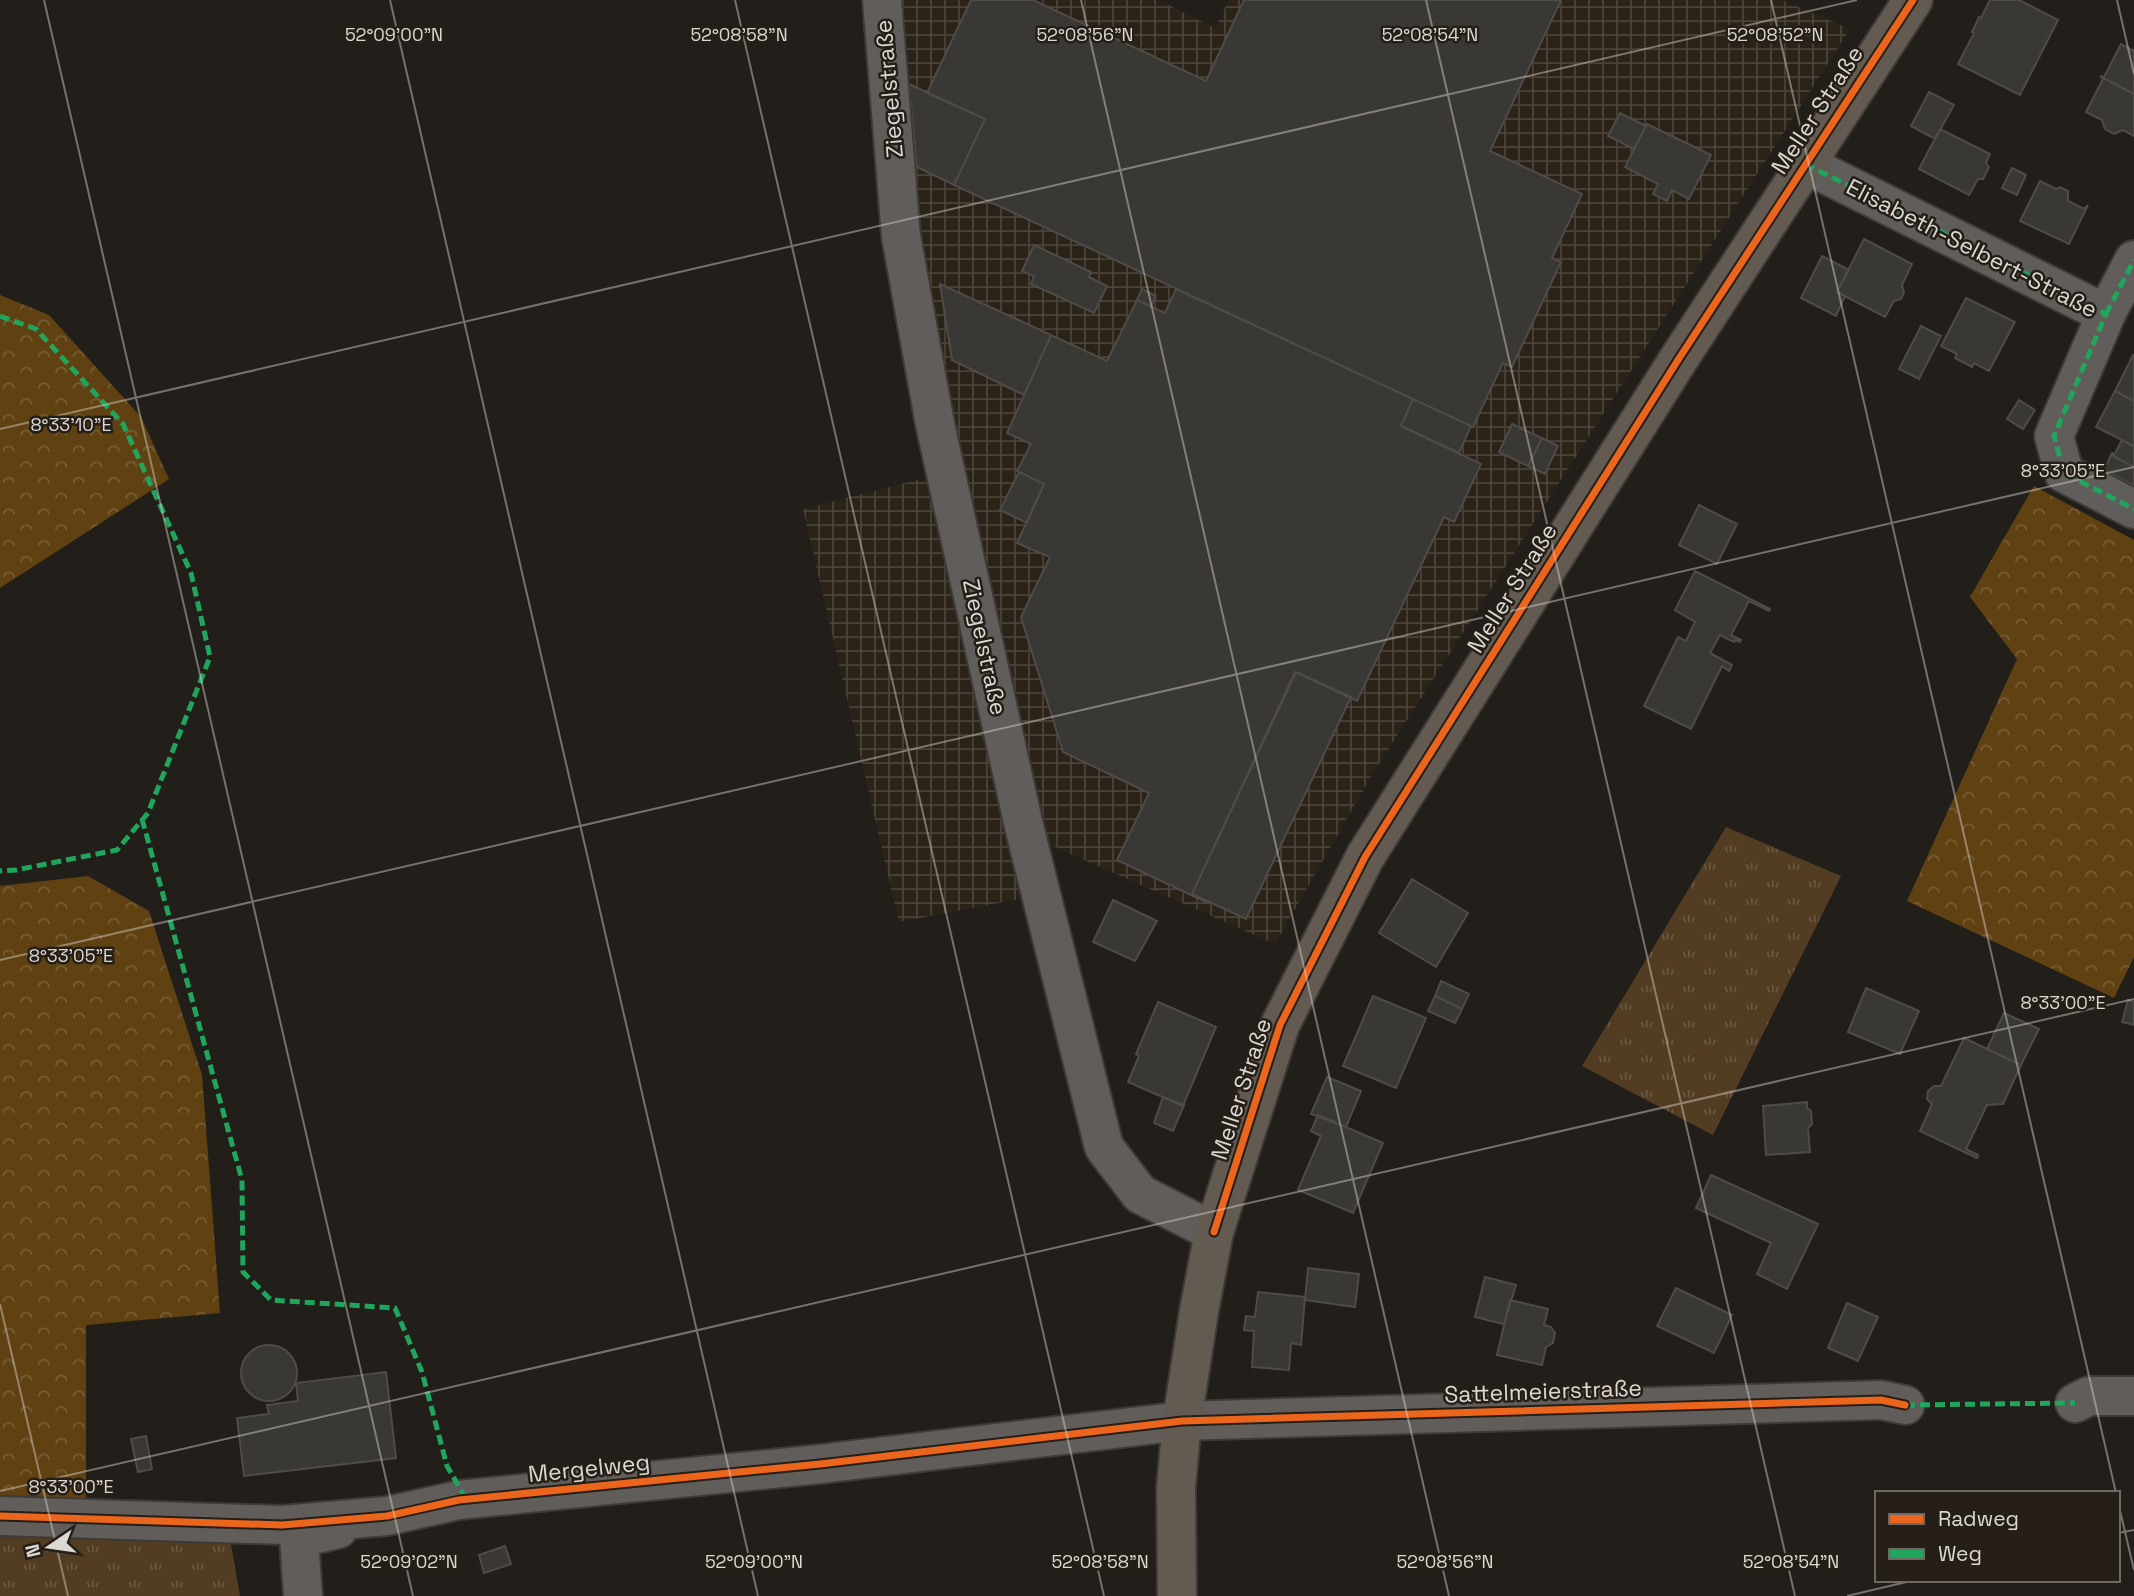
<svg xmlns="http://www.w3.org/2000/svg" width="2134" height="1596" font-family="'Space Grotesk',sans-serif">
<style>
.industrial{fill:url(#industrial-grid)}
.grass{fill:url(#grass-tufts)}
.forest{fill:url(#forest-crowns)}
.building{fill:#3a3835;stroke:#4e4b48;stroke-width:2}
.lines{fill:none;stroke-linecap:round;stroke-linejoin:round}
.minor-casing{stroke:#3d3a37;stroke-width:42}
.major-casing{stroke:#3d3a37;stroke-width:42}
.minor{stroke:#605d5a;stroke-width:38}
.major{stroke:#635b52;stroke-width:38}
.quiet{stroke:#20a55d;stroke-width:5;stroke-dasharray:10 5;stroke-linecap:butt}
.cycleway-casing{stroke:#251f18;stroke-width:11}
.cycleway{stroke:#eb651d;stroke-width:7}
.ticks{fill:none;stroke:#dcd8d3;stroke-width:2;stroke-opacity:0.45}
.labels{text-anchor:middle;stroke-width:5;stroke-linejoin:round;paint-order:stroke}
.street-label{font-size:23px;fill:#dcd8d3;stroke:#251f18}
.ticks-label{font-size:18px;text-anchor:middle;fill:#dcd8d3;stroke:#251f18;stroke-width:5;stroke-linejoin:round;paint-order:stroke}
</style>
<defs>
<pattern id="industrial-grid" width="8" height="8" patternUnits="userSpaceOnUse" patternTransform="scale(1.75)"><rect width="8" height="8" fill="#2c2318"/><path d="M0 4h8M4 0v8" fill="none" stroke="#4a4239"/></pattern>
<pattern id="grass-tufts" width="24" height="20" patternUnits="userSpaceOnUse" patternTransform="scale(1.75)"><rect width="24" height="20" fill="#523d22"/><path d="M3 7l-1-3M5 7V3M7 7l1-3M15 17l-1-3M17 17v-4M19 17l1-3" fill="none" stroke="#6a5841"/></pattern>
<pattern id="forest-crowns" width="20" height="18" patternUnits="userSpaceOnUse" patternTransform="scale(1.75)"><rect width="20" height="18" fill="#604212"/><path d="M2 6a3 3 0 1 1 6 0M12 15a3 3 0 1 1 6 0" fill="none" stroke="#765d34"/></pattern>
</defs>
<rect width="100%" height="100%" fill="#221f1b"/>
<path class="industrial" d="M895 0H1158L1215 28 1229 0H1782L1850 29 1373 773 1275 944 1046 843 1024 898 899 922 803 509 917 480H960L908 244Z"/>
<path class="grass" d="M1726 827 1841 876 1713 1135 1582 1066Z
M0 1496 224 1505 240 1596H0Z"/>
<path class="forest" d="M0 295 49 315 141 417 169 479 0 588Z
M2034 486 2134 540V957L2114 998 1907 901 2017 659 1970 597Z
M88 876 149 911 202 1075 220 1313 86 1325V1500L0 1496V886Z"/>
<path class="building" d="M971 0H1033L1206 81 1244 0H1561L1490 151 1582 194 1552 258 1561 262 1512 367 1503 363 1473 427 954 185 985 119 927 93Z
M1990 0H2019L2058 20 2020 95 1958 64 1974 33 1972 32 1979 17 1981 18Z
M2121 44 2134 51V94L2100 76 2104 77Z
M2100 76 2134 94V136L2123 130 2114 134 2105 129 2102 120 2086 112 2103 79Z
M909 84 985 119 954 185 917 167Z
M1929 92 1954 105 1935 139 1911 126Z
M1620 113 1646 126 1634 149 1608 136Z
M1647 124 1711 155 1689 199 1672 190 1667 201 1653 194 1658 184 1625 167Z
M1940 129 1990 154 1986 163 1989 167 1983 179H1978L1969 195 1919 169Z
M2012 168 2026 175 2017 195 2002 188Z
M2040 181 2056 189 2060 187 2068 191V201L2084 209 2088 205 2069 244 2020 221Z
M1864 239 1912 264 1902 285 1904 292 1901 299 1894 301 1885 317 1837 292Z
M1034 245 1091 272 1089 277 1107 286 1094 313 1031 284 1034 276 1022 271Z
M1822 256 1849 270 1837 292 1845 296 1836 316 1801 298Z
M940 284 1051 335 1024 395 952 360Z
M1142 289 1156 296 1151 307 1137 300Z
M1176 289 1413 399 1401 426 1481 464 1454 522 1444 517 1357 701 1295 672 1192 894 1208 903 1117 860 1149 793 1063 752 1021 617 1050 557 1017 543 1044 484 1017 471 1031 444 1007 433 1051 335 1107 361 1137 300 1165 313Z
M1966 298 2015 322 1989 371 1974 363 1972 367 1955 358 1957 354 1941 346Z
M1921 326 1941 336 1919 379 1899 369Z
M2133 355H2134V401L2115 391Z
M2115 391 2134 401V446L2096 427Z
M1413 399 1471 426 1459 453 1401 426Z
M2019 400 2035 410 2023 429 2007 419Z
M1512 424 1542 438 1528 466 1499 452Z
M1542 438 1558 446 1545 474 1528 466Z
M2122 440 2134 447V467L2111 455 2112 453 2114 455Z
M2111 455 2134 467V486L2104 470Z
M1019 472 1044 484 1027 523 1000 510Z
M1699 505 1737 524 1717 564 1679 545Z
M1695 571 1770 609 1769 611 1749 601 1731 635 1741 640 1740 642 1735 640 1734 642 1720 635 1710 653 1732 665 1729 671 1722 666 1691 729 1644 706 1678 637 1686 641 1695 622 1675 610Z
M1296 672 1351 697 1246 919 1192 894Z
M1412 879 1468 913 1436 967 1379 933Z
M1113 900 1157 921 1135 961 1093 942Z
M1441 981 1469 994 1462 1009 1435 996Z
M1866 988 1919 1011 1900 1054 1848 1032Z
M1373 996 1426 1018 1396 1088 1343 1066Z
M1435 996 1462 1009 1455 1023 1428 1011Z
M2128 1000 2134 1002V1025L2122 1022Z
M1158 1002 1216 1027 1183 1106 1128 1082 1139 1056 1136 1054Z
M2004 1013 2039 1029 2021 1065 1987 1049Z
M1964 1038 2021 1065 2003 1104 1987 1105 1966 1149 1978 1155 1977 1158 1920 1131 1932 1104 1927 1099 1928 1091 1934 1086H1941Z
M1327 1077 1361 1091 1346 1127 1311 1114Z
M1163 1097 1184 1105 1173 1131 1154 1123Z
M1807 1102V1108L1811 1111 1812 1124 1808 1128 1810 1152 1766 1155 1763 1106Z
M1318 1115 1383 1143 1353 1213 1298 1190 1321 1136 1311 1131Z
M1711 1175 1818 1224 1787 1289 1757 1274 1771 1243 1696 1208Z
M1308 1268 1359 1274 1355 1307 1305 1300Z
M1485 1277 1516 1285 1504 1324 1475 1317Z
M1676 1288 1732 1315 1714 1353 1657 1326Z
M1258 1292 1305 1297 1301 1345 1291 1343 1289 1370 1252 1367 1254 1331 1244 1330 1246 1316 1255 1317Z
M1510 1300 1548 1309 1544 1325 1551 1327 1555 1333 1553 1343 1546 1347 1542 1365 1497 1355Z
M1847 1303 1878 1317 1858 1361 1828 1348Z
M241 1373a28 28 0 1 1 56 0a28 28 0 1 1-56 0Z
M386 1372 396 1458 244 1476 237 1418 269 1414 267 1405 298 1401 296 1383Z
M146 1436 152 1469 138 1472 131 1439Z
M505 1546 511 1564 484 1573 479 1555Z"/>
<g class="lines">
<defs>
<path id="minor" d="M882 0 901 236 935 424 1023 822 1104 1147 1140 1194 1214 1232
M1805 164 2106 314 2054 436 2064 473 2134 509
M2106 314 2134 260
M2075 1403 2089 1396H2134
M0 1516 282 1525 387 1516 459 1500 820 1464 1182 1421 1881 1400 1905 1405
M303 1596 299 1538 338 1529"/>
<path id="major" d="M1177 1596 1176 1487 1182 1421 1199 1311 1214 1232 1280 1025 1365 857 1678 360 1913 0"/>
</defs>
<use href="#minor" class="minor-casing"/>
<use href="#major" class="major-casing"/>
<use href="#minor" class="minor"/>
<use href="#major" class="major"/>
<path class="quiet" d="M1805 164 2106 314 2054 436 2064 473 2134 509
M2106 314 2134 260
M0 316 36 329 123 424 191 573 210 657 148 813 117 850 16 870 0 871
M142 819 242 1180 243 1272 271 1300 395 1308 422 1372 447 1466 466 1499
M1905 1405 2075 1403"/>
<defs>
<path id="cycleway" d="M1214 1232 1280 1025 1365 857 1678 360 1913 0
M0 1516 282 1525 387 1516 459 1500 820 1464 1182 1421 1881 1400 1905 1405"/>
</defs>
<use href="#cycleway" class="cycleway-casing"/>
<use href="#cycleway" class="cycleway"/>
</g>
<path class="ticks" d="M44 0 413 1596M390 0 758 1596M735 0 1104 1596M1081 0 1449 1596M1426 0 1795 1596M1771 0 2116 1493M2117 0 2134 74M0 429 1857 0M0 960 2134 467M0 1304 68 1596M0 1491 2134 999M2118 1502 2134 1570M2118 1533 2134 1530M1847 1596 1915 1580"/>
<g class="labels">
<g class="street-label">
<text transform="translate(889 89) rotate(-95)" y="8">Ziegelstraße</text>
<text transform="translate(1817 110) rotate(-57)" y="8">Meller Straße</text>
<text transform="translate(1972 248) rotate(27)" y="8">Elisabeth-Selbert-Straße</text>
<text transform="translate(1512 588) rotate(-58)" y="8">Meller Straße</text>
<text transform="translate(985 647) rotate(78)" y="8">Ziegelstraße</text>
<text transform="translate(1241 1089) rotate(-72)" y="8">Meller Straße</text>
<text transform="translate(1543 1391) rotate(-2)" y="8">Sattelmeierstraße</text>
<text transform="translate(589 1468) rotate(-6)" y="8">Mergelweg</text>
</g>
</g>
<g class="ticks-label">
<text x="394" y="41">52°09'00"N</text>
<text x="739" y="41">52°08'58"N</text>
<text x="1085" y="41">52°08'56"N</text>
<text x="1430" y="41">52°08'54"N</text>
<text x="1775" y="41">52°08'52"N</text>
<text x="71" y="431">8°33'10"E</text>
<text x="2063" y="477">8°33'05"E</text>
<text x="71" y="962">8°33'05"E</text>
<text x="2063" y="1009">8°33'00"E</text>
<text x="71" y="1493">8°33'00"E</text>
<text x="409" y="1568">52°09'02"N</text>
<text x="754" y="1568">52°09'00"N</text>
<text x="1100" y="1568">52°08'58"N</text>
<text x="1445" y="1568">52°08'56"N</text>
<text x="1791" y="1568">52°08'54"N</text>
</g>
<rect x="1875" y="1491" width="245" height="91" fill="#251f18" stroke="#6e6963" stroke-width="2"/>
<rect x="1889" y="1514" width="35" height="10" fill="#eb651d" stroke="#6e6963" stroke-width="2"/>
<text x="1938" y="1526" font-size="21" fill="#dcd8d3">Radweg</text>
<rect x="1889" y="1549" width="35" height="10" fill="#20a55d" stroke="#6e6963" stroke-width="2"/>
<text x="1938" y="1561" font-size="21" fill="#dcd8d3">Weg</text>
<g transform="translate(49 1547) rotate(257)" stroke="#251f18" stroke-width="5" paint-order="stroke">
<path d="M0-5L12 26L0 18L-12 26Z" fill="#dcd8d3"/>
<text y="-10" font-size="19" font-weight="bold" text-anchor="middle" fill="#dcd8d3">N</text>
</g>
</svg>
